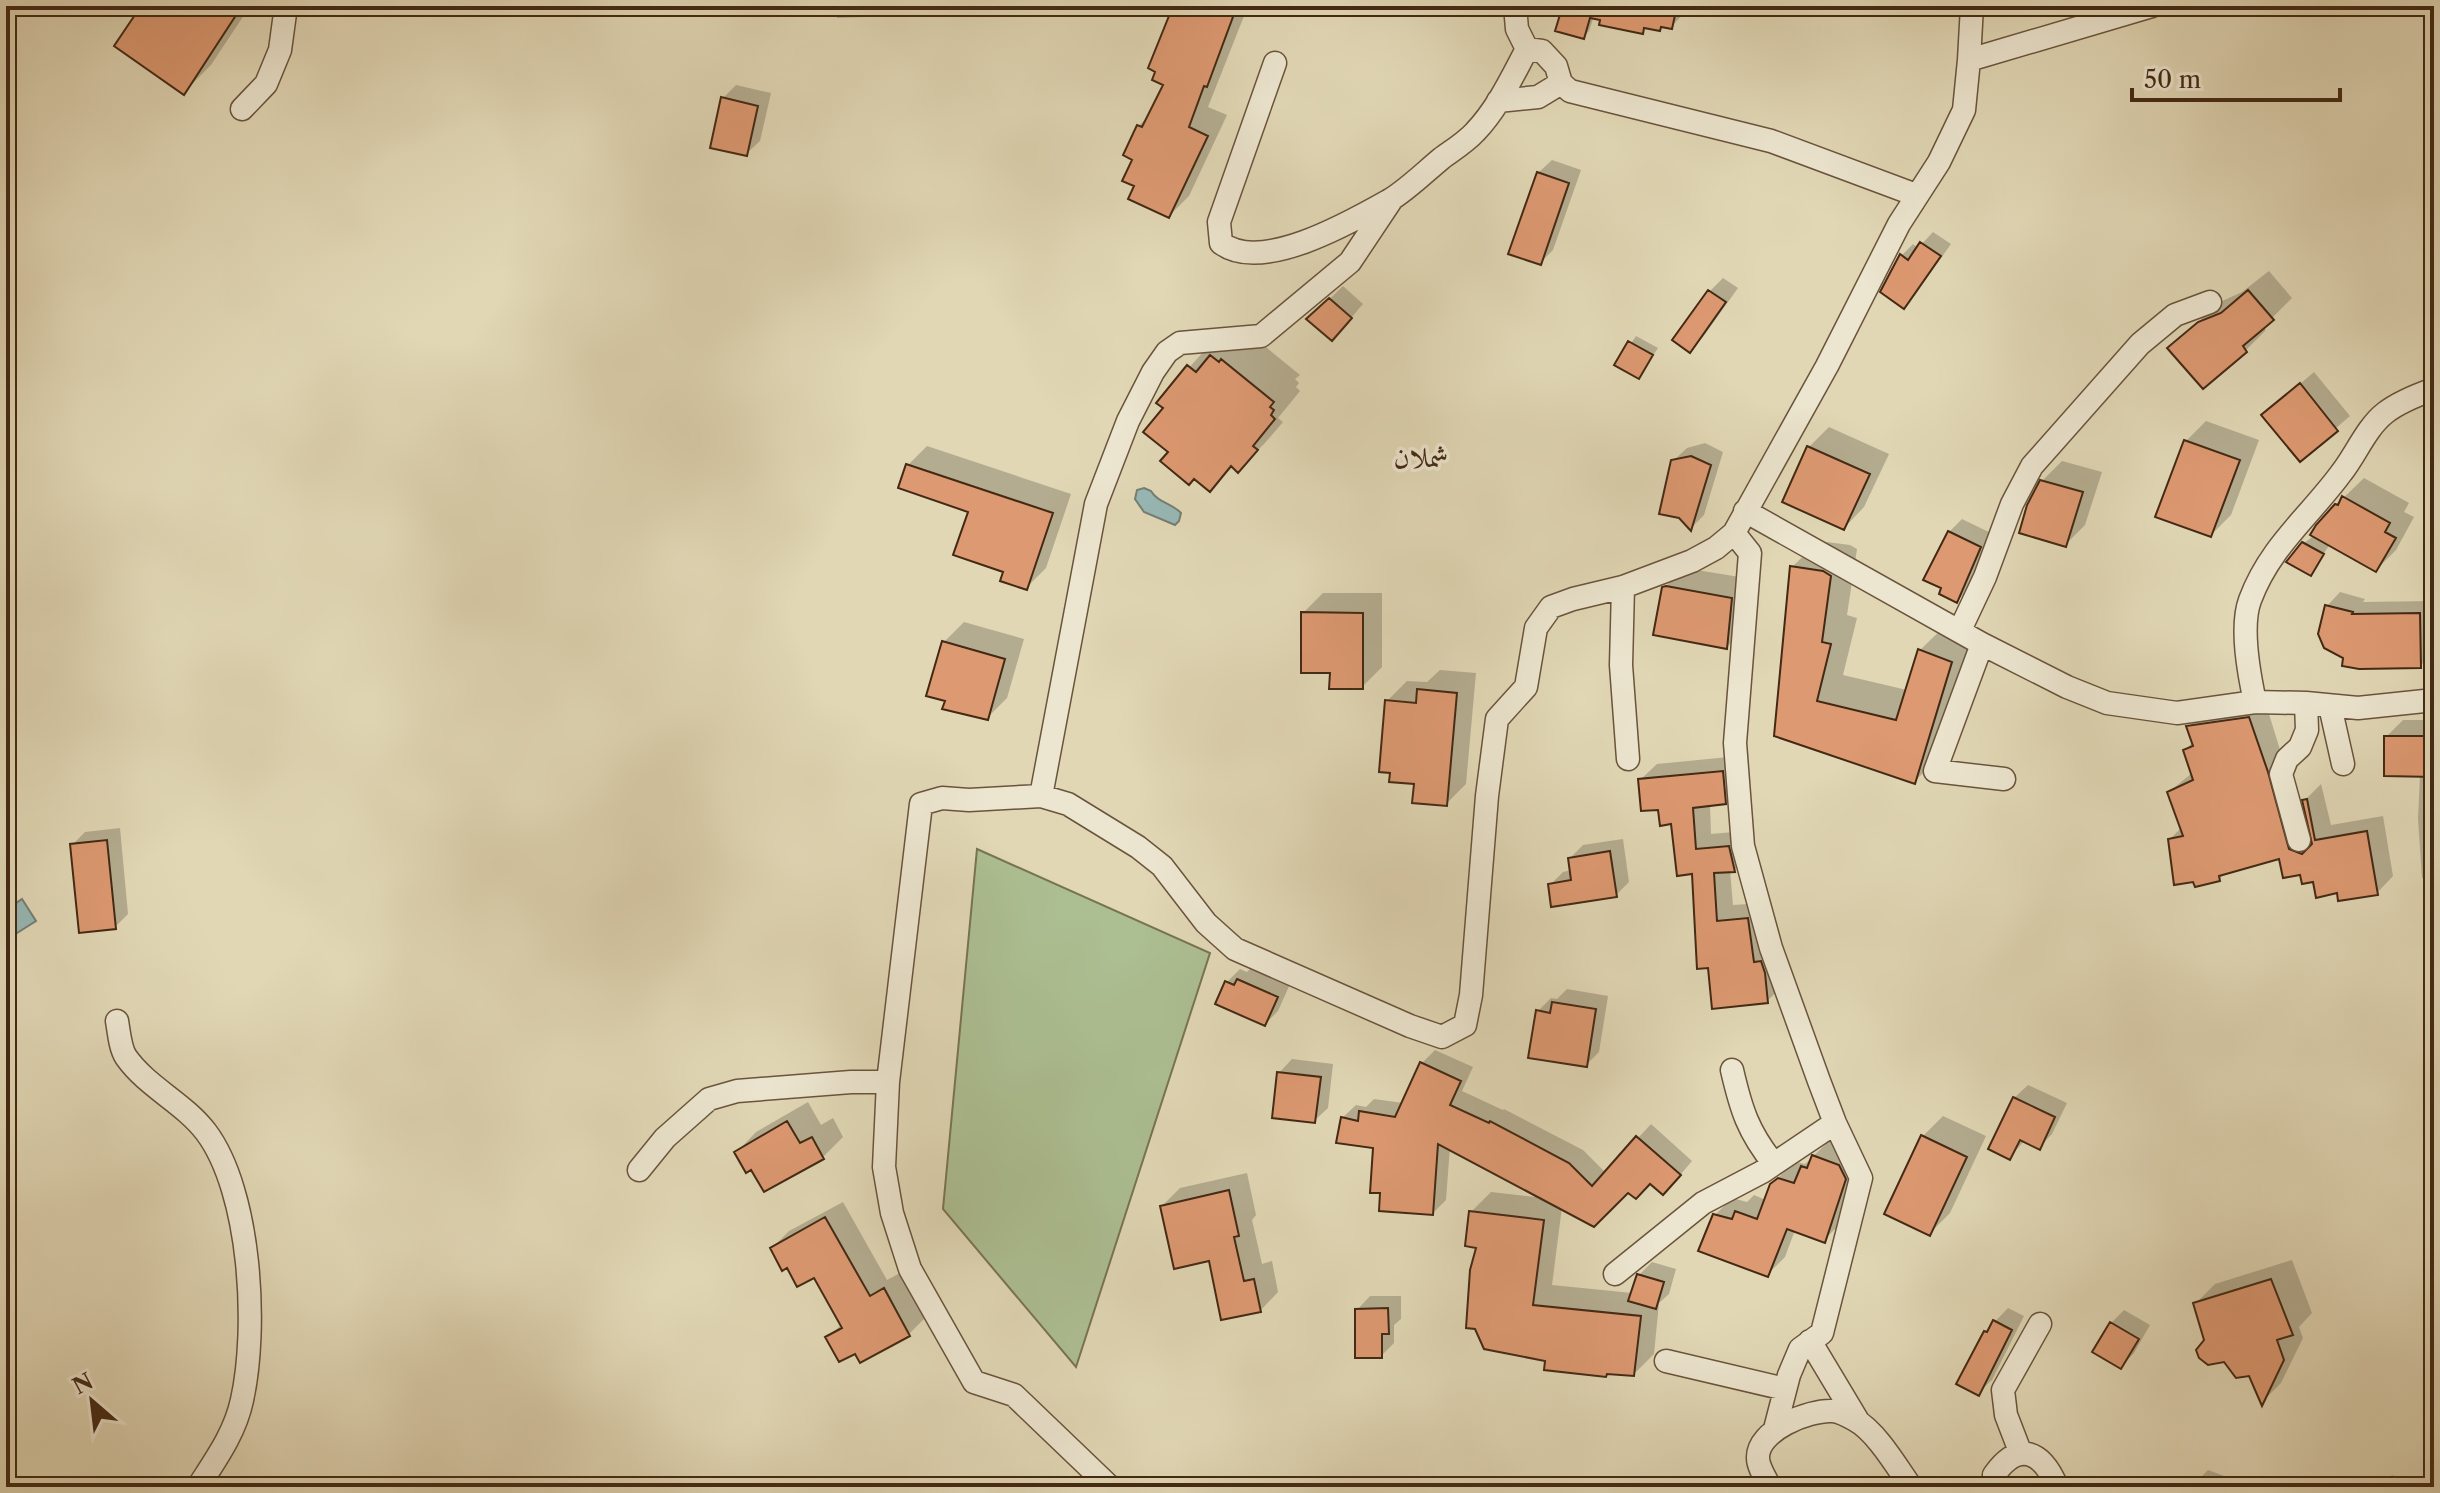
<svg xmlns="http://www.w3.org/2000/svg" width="2440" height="1493" font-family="'Libre Caslon Text',Amiri,serif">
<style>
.green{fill:#acbf92;stroke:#787453;stroke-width:2}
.water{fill:#97b8b6;stroke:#757f75;stroke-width:2}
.shadow{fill:#0003}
.building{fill:#dd9971;stroke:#432914;stroke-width:2}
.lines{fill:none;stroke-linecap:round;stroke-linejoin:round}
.street-casing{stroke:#6a543c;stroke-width:25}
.street{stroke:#ece5cf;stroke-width:22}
.labels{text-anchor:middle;stroke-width:7;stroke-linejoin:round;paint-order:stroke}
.quarter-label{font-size:28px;fill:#432914;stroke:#ece5cf}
</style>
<rect width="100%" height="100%" fill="#e1d7b5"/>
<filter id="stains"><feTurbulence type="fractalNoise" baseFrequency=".0025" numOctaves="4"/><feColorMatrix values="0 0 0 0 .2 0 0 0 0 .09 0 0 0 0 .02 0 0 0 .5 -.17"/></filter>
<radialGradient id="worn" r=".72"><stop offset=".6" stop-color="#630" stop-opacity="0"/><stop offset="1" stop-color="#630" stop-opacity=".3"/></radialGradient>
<path class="green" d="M977 849 1210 953 1076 1367 943 1209Z"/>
<path class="water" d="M1144 488 1151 491C1158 503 1172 503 1181 513L1179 521 1175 525 1144 512 1135 499 1137 490Z
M22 899 36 921 6 940V910Z"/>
<path class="shadow" d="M134 6H250L211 65 184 92 140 10Z
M837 6H877L865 17 837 18Z
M1173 6H1248L1208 107 1227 115 1189 196 1169 216 1135 159 1139 126 1151 113 1166 84 1174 9Z
M1255 6H1281L1272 15Z
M1567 6 1596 10 1589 31 1583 37 1564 9Z
M1605 6H1691L1671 27 1664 25 1660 29 1647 27 1642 32Z
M736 85 771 93 760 141 746 154 723 98Z
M1552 160 1581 170 1553 250 1540 263 1538 173Z
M12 173V204L6 210V174Z
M1933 232 1951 244 1915 295 1904 307 1883 291 1902 255 1913 244 1918 248Z
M2269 271 2292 298 2263 327 2266 330 2246 350 2203 386 2170 348 2220 302 2242 292Z
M1723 278 1738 288 1703 337 1690 350 1675 340 1710 291Z
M1343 286 1363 304 1345 325 1309 319Z
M1250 334 1300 375 1295 379 1299 383 1296 387 1300 391 1278 418 1283 422 1265 443 1238 470 1234 466 1210 489 1170 451 1165 408 1158 402 1215 339Z
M1636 336 1658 348 1639 377 1617 364Z
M2314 372 2350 416 2300 459 2264 415Z
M2206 421 2259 440 2231 515 2211 535 2186 441Z
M1829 427 1889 454 1864 507 1844 528 1809 447Z
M1705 443 1723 452 1704 515 1691 528 1673 461 1687 448Z
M927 446 1071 494 1046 568 1027 587 1006 571 970 510 908 465Z
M2062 461 2102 472 2085 525 2065 545 2042 481Z
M2364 478 2409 503 2404 512 2414 517 2396 550 2376 570 2330 544 2311 573 2304 543 2311 538 2336 505Z
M1962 519 1993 534 1970 588 1957 601 1949 532Z
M1819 541 1850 545 1857 549 1847 615 1857 618 1843 675 1907 690 1920 650 1947 624 1977 635 1941 755 1914 782 1776 734 1792 567Z
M1684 568 1752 579 1747 627 1727 647 1664 588Z
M2340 592 2365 599 2363 602 2432 601 2433 653 2420 666 2345 656 2327 606Z
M1323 593H1382V667L1362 687 1303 613Z
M964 622 1024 639 1007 698 987 718 944 642Z
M1440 670 1476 673 1466 784 1446 804 1416 783 1387 701 1407 681 1427 682Z
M2265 701 2306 834 2313 836 2305 800 2321 784 2331 825 2383 816 2393 876 2377 893 2339 891 2302 872 2281 857 2226 872 2219 879 2170 839 2182 827 2169 792 2192 773 2185 750 2194 741 2189 727 2205 710Z
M2403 720H2434V877L2422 878 2418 819 2420 775 2386 737Z
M1739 756 1741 786 1725 803 1710 804 1711 834 1745 831 1751 853 1735 870H1730L1733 905 1764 903 1784 985 1767 1001 1714 1007 1694 872 1673 822 1640 780 1657 764Z
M120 828 128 914 115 927 72 845 85 832Z
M1623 839 1629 882 1616 895 1550 885 1563 872 1572 870 1570 858 1583 845Z
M1252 967 1290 984 1278 1011 1265 1024 1227 982 1240 969 1247 972Z
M1567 989 1608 996 1599 1052 1586 1065 1538 1011 1551 998 1557 999Z
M1435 1050 1473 1067 1462 1091 1503 1110 1504 1109 1583 1150 1606 1173 1651 1124 1692 1161 1676 1180 1650 1182 1562 1207 1552 1285 1632 1293 1638 1276 1652 1262 1676 1269 1669 1294 1659 1303 1654 1354 1634 1374 1547 1360 1478 1246 1471 1212 1491 1192 1545 1198 1450 1147 1446 1200 1433 1213 1383 1192 1375 1147 1342 1118 1356 1105 1366 1107 1374 1099 1403 1103 1422 1063Z
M1292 1059 1333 1064 1328 1108 1314 1121 1279 1073Z
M2028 1085 2067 1103 2052 1134 2039 1147 2025 1140 2010 1157 2014 1098Z
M808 1102 821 1125 833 1118 843 1137 823 1157 752 1168 736 1153 756 1132Z
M1943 1116 1986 1136 1950 1213 1930 1233 1923 1136Z
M1831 1139 1856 1148 1841 1223 1824 1240 1795 1230 1785 1257 1768 1274 1715 1215 1732 1198 1747 1202 1754 1195 1766 1200 1771 1185 1789 1167 1797 1162 1805 1164Z
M1247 1173 1256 1215 1252 1220 1262 1264 1272 1261 1278 1292 1260 1311 1162 1206 1180 1188Z
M843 1202 887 1280 902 1272 926 1317 909 1334 856 1351 828 1337 842 1324 815 1275 772 1248 789 1231Z
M2292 1260 2312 1313 2299 1327 2303 1338 2281 1383 2262 1402 2250 1374 2195 1304 2215 1284Z
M2434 1287V1320L2423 1316Z
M1370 1296H1401V1319L1394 1325V1343L1381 1356 1357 1310Z
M2008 1308 2024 1316 1992 1380 1978 1393 1985 1332Z
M2124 1310 2150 1325 2134 1353 2121 1367 2111 1323Z
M2208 1470 2235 1480 2232 1487H2197L2202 1476Z
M2392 1475 2419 1487H2380Z
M2171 1477 2192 1479V1487H2164Z"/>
<path class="building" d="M141 6H242L184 95 114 46Z
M1173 6H1237L1207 87 1204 86 1189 127 1208 136 1169 218 1128 199 1134 186 1122 181 1132 160 1123 155 1137 125 1142 127 1163 85 1152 80 1155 72 1148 68Z
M1585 6H1677L1672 29 1661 27 1660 31 1644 28 1643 34 1599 25 1600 20 1590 18 1584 39 1555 31 1562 8 1584 14Z
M721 97 758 106 747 156 710 148Z
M1537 172 1569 183 1541 265 1508 254Z
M1920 242 1941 256 1904 309 1880 292 1900 254 1908 260Z
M1708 290 1726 302 1690 353 1672 340Z
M2248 290 2274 320 2243 346 2247 352 2203 389 2167 348 2198 322 2221 313Z
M1329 298 1352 318 1332 341 1306 319Z
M1628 341 1653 355 1639 379 1614 365Z
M1210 355 1219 362 1221 359 1274 402 1270 407 1274 410 1271 415 1275 419 1253 446 1258 450 1238 473 1231 466 1210 492 1194 479 1189 485 1160 461 1168 452 1143 432 1163 408 1156 403 1187 365 1196 372Z
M2300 383 2338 431 2300 462 2261 415Z
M2184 440 2240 460 2211 537 2155 517Z
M1807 446 1870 474 1844 530 1782 502Z
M1691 456 1711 465 1691 531 1679 518 1659 514 1671 460Z
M906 464 1053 513 1027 590 1000 581 1003 572 953 555 968 512 898 488Z
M2040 480 2083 492 2066 547 2019 533 2027 505Z
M2342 496 2390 523 2385 532 2396 538 2376 572 2310 535 2316 525 2335 504 2338 505Z
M1948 531 1981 547 1957 603 1939 594 1941 588 1923 580Z
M2302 542 2324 554 2311 576 2286 562Z
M1790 566 1823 571 1831 576 1822 642 1831 644 1817 701 1896 720 1918 649 1952 662 1915 784 1774 736Z
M1666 586 1732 598 1727 649 1653 635 1662 587Z
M2325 605 2353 612 2352 614 2420 613 2421 668 2359 669 2342 666 2343 658 2324 648 2318 634Z
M1301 612 1363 613V689H1329L1330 673H1301Z
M942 641 1005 659 988 720 942 709 945 701 926 696Z
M1417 689 1457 693 1447 806 1412 803 1414 784 1389 782 1390 773 1379 772 1385 700 1416 703Z
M2249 717 2268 772 2289 849 2302 854 2312 844 2302 800 2307 799 2315 840 2367 831 2378 895 2338 901 2337 893 2316 898 2313 882 2302 884 2300 875 2283 878 2279 859 2219 876 2220 881 2195 887 2193 882 2174 885 2168 839 2183 836 2167 792 2193 780 2183 750 2193 746 2186 726Z
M2384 736H2434V777L2384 776Z
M1723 771 1726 804 1693 808 1696 849 1729 846 1735 872 1714 873 1717 921 1748 918 1754 962 1761 961 1765 973 1768 1003 1712 1009 1708 968 1697 969 1692 874 1677 876 1671 824 1660 826 1658 810 1641 811 1638 779Z
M107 840 116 929 79 933 70 844Z
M1610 851 1617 897 1551 907 1548 884 1571 880 1568 858Z
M1237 979 1278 997 1265 1026 1215 1004 1225 981 1234 985Z
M1552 1002 1596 1009 1587 1067 1528 1058 1536 1010 1550 1013Z
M1420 1062 1461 1081 1450 1105 1489 1123 1490 1121 1569 1163 1592 1186 1636 1136 1681 1175 1663 1195 1650 1184 1636 1199 1628 1193 1594 1227 1438 1144 1433 1215 1379 1211 1380 1193H1370L1373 1148 1336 1143 1341 1117 1358 1121 1359 1111 1395 1117Z
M1277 1072 1321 1077 1315 1123 1272 1118Z
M2013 1097 2055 1117 2040 1150 2020 1140 2010 1160 1988 1149Z
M787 1121 800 1143 812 1137 824 1159 764 1192 751 1170 746 1173 734 1152Z
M1921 1135 1967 1157 1930 1236 1884 1214Z
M1812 1155 1839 1165 1846 1179 1825 1243 1787 1229 1768 1277 1698 1251 1713 1214 1732 1219 1735 1211 1757 1219 1770 1184 1778 1178 1794 1183 1801 1166 1807 1168Z
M1229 1190 1239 1236 1234 1237 1244 1281 1254 1279 1261 1312 1221 1320 1209 1261 1174 1269 1160 1206Z
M1469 1211 1544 1220 1533 1305 1641 1316 1634 1376 1607 1374 1606 1377 1544 1370 1545 1361 1484 1349 1475 1329 1466 1328 1470 1270 1476 1248 1465 1246Z
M825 1217 870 1296 884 1288 910 1336 860 1363 855 1354 839 1362 825 1337 842 1328 814 1278 797 1287 787 1268 782 1271 770 1248Z
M1637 1274 1664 1282 1656 1309 1628 1301Z
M2271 1279 2293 1335 2277 1340 2284 1360 2262 1406 2249 1376 2236 1378 2224 1362 2208 1365 2199 1358 2196 1350 2204 1340 2193 1303Z
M1388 1308 1389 1334H1382V1358H1355V1309Z
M1993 1320 2012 1330 1979 1396 1956 1384 1984 1331 1987 1332Z
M2110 1322 2139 1339 2121 1369 2092 1352Z"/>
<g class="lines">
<defs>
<path id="street" d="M1515 6 1517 29 1527 49
M1527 49 1542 51 1556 66 1561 83 1570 91 1771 141 1916 195
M1969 60 1972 6
M1275 63 1219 222 1221 243C1261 274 1351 222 1390 200 1408 189 1425 172 1442 158 1453 150 1466 142 1475 132 1498 108 1512 77 1527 49
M1498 101 1538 97 1561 83
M242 109 266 84 280 50 286 6
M1745 511 1982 644 2067 687 2107 703 2177 713 2255 702 2306 703 2358 708 2434 700
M1734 533 1750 553 1735 743 1743 846 1771 948 1819 1081 1835 1123 1861 1178 1822 1333 1800 1349 1789 1375 1775 1429
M1623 587 1621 665 1628 759
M1960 630 1985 577 2012 504 2032 466 2140 344 2175 315 2210 302
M1982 644 1935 771 2004 779
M2255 702C2249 674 2240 627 2250 600 2270 546 2310 516 2342 472 2356 454 2367 427 2385 413 2399 402 2417 395 2434 389
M2330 706 2343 764
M1041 796 1096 504 1128 421 1153 372 1167 352 1180 343 1261 336 1350 262 1392 199
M2299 840 2281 774 2287 759 2300 747 2307 730 2306 703
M117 1021C119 1032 120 1048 126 1057 147 1087 184 1103 206 1132 251 1192 258 1328 242 1400 235 1433 216 1459 198 1487
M1732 1070C1741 1109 1748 1132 1774 1164
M639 1170 665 1138 709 1099 737 1091 851 1082H888
M1615 1274 1703 1203 1762 1172 1835 1123
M1810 1341 1858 1421
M1666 1361 1785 1389
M2021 1454 2006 1415 2003 1390 2040 1324
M1110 1487 1014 1395 974 1382 910 1269 892 1213 884 1167 888 1082 921 804 942 798 969 800 1041 796 1068 804 1138 847 1162 866 1206 923 1235 949 1410 1026 1442 1037 1465 1025 1471 995 1487 796 1497 719 1526 687 1536 628 1551 607 1573 599 1623 587 1692 561 1716 548 1734 533 1827 366 1899 224 1939 162 1964 110 1969 60 2152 6
M1770 1487C1766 1479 1758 1467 1758 1458 1757 1430 1809 1410 1832 1411 1838 1411 1848 1416 1855 1420 1876 1431 1897 1467 1911 1487
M1998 1487 1994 1475C2019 1440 2042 1451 2057 1487"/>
</defs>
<use href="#street" class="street-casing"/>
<use href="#street" class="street"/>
</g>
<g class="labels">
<g class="quarter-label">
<text x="1421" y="467">شملان</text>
</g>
</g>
<rect width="2440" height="1493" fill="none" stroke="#e1d7b5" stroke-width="32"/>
<rect x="8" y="8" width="2424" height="1477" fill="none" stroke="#432914" stroke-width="4"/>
<rect x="16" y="16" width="2408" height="1461" fill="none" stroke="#432914" stroke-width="2"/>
<g transform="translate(92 1401) rotate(332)" stroke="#ece5cf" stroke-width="6" paint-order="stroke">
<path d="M0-6L14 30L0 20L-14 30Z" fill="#432914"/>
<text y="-12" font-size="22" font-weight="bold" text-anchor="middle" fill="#432914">N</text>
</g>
<path d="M2132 88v12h208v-12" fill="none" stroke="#432914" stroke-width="4"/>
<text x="2144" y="88" font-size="24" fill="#432914" stroke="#ece5cf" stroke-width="6" paint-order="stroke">50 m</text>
<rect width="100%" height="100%" filter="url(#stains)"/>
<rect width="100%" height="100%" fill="url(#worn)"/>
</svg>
